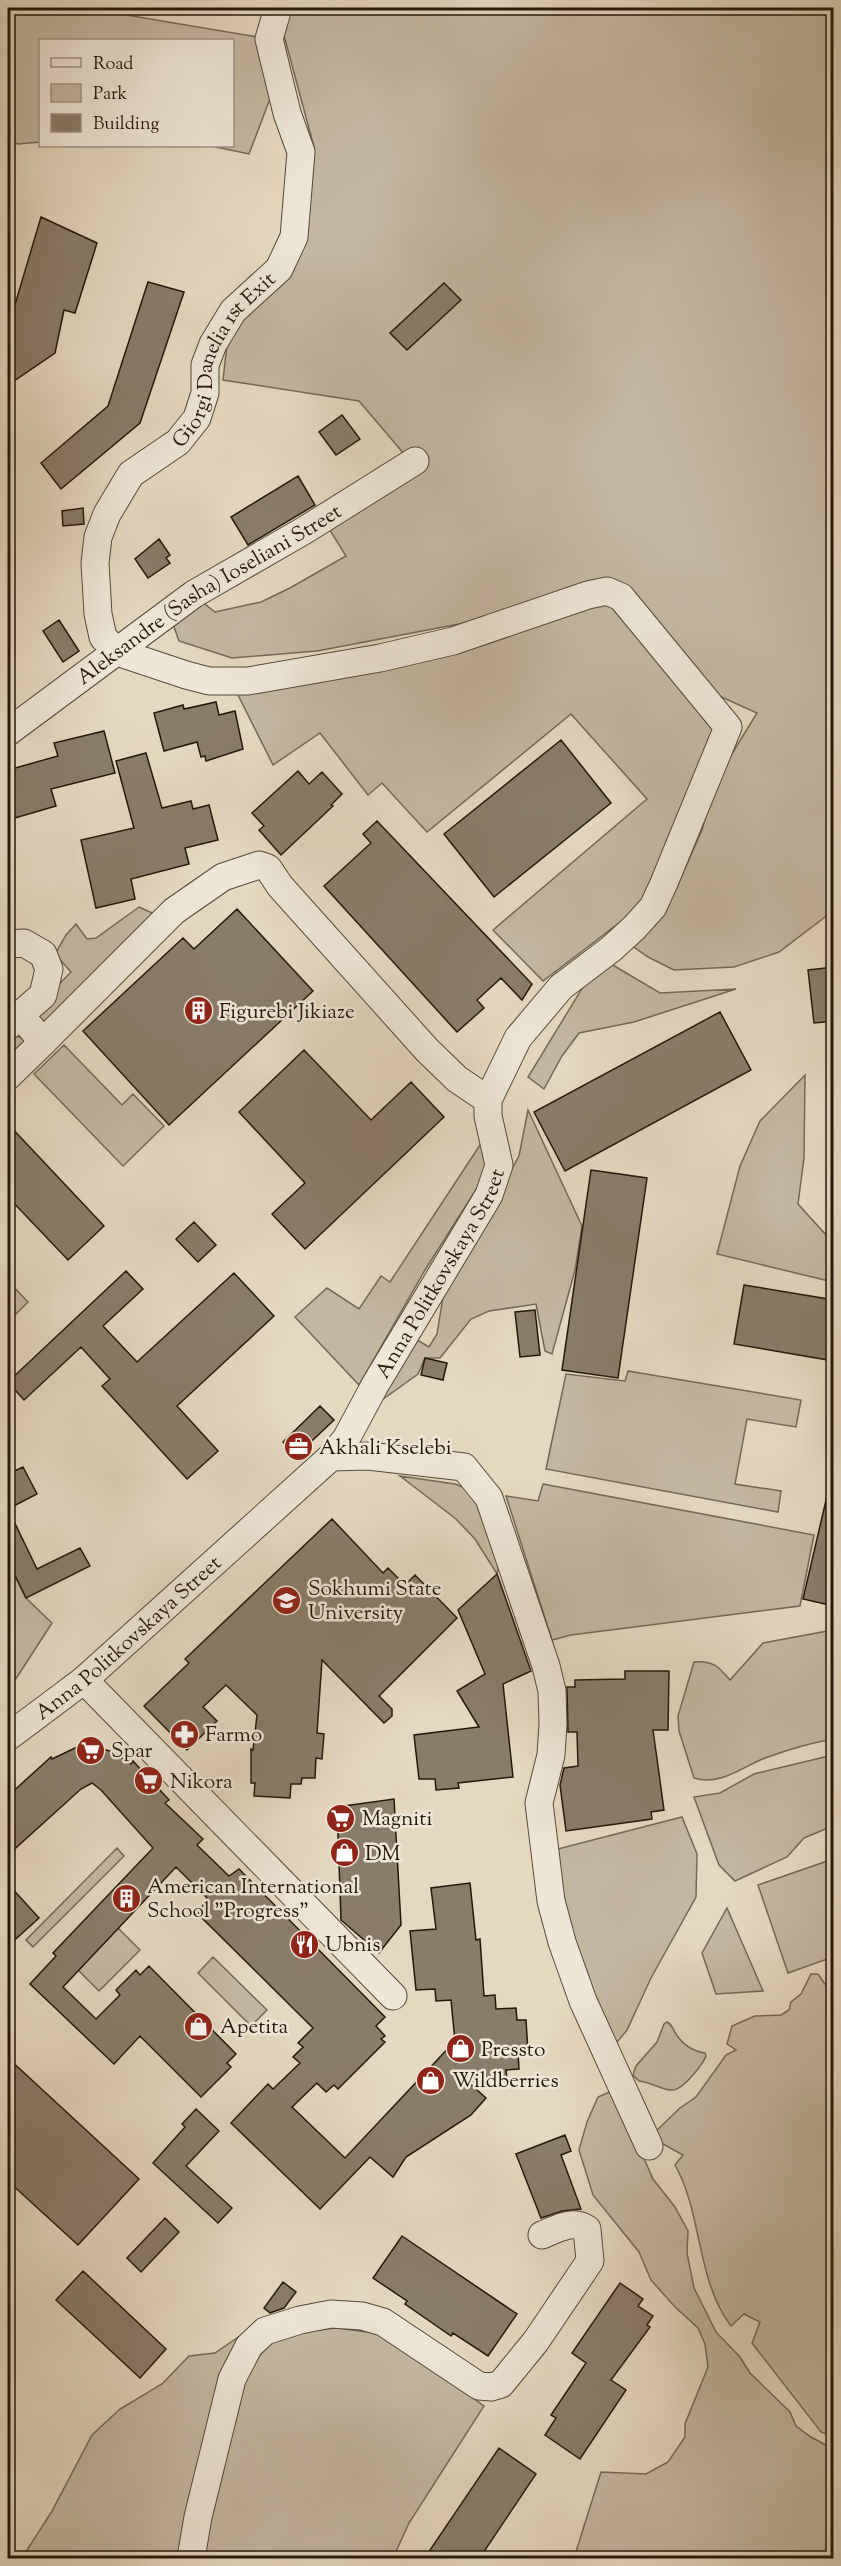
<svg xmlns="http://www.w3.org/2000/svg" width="841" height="2566" font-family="'Sorts Mill Goudy',serif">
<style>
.green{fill:#c4b7a1;stroke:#746856;stroke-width:1.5}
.building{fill:#897c69;stroke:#25180a;stroke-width:1.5}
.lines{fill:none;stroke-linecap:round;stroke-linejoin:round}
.minor-casing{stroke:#554838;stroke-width:29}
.minor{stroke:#eee6d6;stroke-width:27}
.labels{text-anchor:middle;stroke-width:5;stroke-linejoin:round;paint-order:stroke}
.street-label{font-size:21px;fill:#25180a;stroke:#eee6d6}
.poi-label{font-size:21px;fill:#25180a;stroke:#eee6d6;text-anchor:start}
</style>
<rect width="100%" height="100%" fill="#e5d8c0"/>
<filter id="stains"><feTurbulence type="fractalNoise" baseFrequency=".00333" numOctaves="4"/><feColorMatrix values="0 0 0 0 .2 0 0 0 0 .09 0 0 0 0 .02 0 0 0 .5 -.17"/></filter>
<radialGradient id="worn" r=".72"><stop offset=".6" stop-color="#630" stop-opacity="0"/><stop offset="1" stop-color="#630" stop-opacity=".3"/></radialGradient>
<path class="green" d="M8 8H85L263 38 271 96 249 154 211 146H232V40H40V142L18 144 8 141Z
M287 8H833V911L779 952 734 967 674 970 648 957 634 947 675 891 702 830 717 778 757 713 715 694 601 584 459 624 317 651 232 658 179 641 173 624 202 602 215 612 261 602 290 588 346 556 328 527 416 468 359 401 223 380 228 336 242 315 277 287 294 269 314 147 282 28Z
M609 604 713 727 705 755 648 889 636 910 543 981 493 930 647 799 571 714 427 832 382 783 368 795 320 733 273 765 236 691 580 609Z
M139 907 161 917 45 1030 34 1010 71 972 55 954 66 935 76 924 87 939 96 938Z
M611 964 660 993 736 989 634 1022 579 1033 562 1056 544 1089 528 1077 586 982Z
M17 1036 31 1042 8 1064V1040Z
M64 1045 122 1105 133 1094 164 1126 123 1166 34 1074Z
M805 1075 804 1158 798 1204 827 1236 833 1238V1282L717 1254 740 1166 760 1121Z
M528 1110 582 1226 575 1270 552 1354 545 1351 536 1304 489 1311 471 1319 440 1358H425L418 1374 375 1405 414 1338 429 1347 437 1334 444 1291 519 1156Z
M482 1142 487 1167 479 1185 425 1270 359 1385 295 1317 327 1288 359 1309 381 1276 390 1282Z
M8 1281 28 1302 8 1322Z
M628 1371 801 1400 796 1427 747 1419 735 1484 781 1491 778 1512 546 1469 566 1374 625 1381Z
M400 1476 455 1484 474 1491 501 1555 497 1574 475 1539 456 1519Z
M543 1484 814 1535 800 1606 571 1635 552 1640 506 1496 538 1501Z
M8 1561 26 1598 52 1623 8 1691Z
M833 1630V1739C810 1743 787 1750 765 1758 742 1767 721 1786 694 1778L679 1731 678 1716 694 1662C713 1660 719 1667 730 1680L763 1643Z
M833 1755V1782L828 1828 804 1838 787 1857 735 1881 719 1865 694 1797 720 1793 754 1774Z
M682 1817 697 1854 696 1897 651 1978 627 2030 618 2041 611 2040 588 1992 550 1851Z
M117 1848 124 1856 33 1947 26 1940Z
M833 1859V1957L788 1973 758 1885Z
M727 1908 763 1991 716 1994 702 1953Z
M118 1928 140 1950 99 1991 78 1970Z
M213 1957 267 2010 251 2026 198 1973Z
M811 1974H818L825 1984 833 1989V2437L821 2432 752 2343 760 2322 744 2314 731 2326C696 2280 703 2215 675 2165L683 2155 661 2143 654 2133 680 2108 696 2097 726 2055 736 2050 727 2044 732 2026 755 2016 781 2015 789 2010 791 2002 801 1994Z
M667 2022C673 2025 672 2028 676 2034 683 2045 692 2051 705 2053L706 2056C703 2064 698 2069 692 2076 670 2102 666 2085 639 2081L633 2075 636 2066 657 2042 664 2024Z
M614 2090 653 2179 675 2207 688 2231 687 2253 694 2288 716 2332 740 2357 750 2373 790 2412 796 2426 811 2437 833 2449V2558H574L601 2472 646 2474 668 2462 685 2437V2424L708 2367 705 2344 698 2328 675 2307 651 2280 639 2252 593 2195 579 2150 587 2122 598 2097Z
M337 2328 382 2334 484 2406 409 2523 393 2558H201L208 2518 249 2367 271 2343 305 2331Z
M240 2336 182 2558H22L52 2511 92 2435 120 2409 162 2384 189 2356 215 2353Z"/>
<path class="building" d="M41 217 97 243 75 313 64 310 55 353 8 385V321L11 318Z
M148 282 184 292 140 423 61 489 41 463 108 406Z
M444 283 461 300 407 350 390 333Z
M342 415 360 439 336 455 319 432Z
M298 476 315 505 248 545 231 517Z
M83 508 84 524 63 526 62 511Z
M159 539 170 555 166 558 170 563 148 578 135 559Z
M59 620 79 651 63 662 43 631Z
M216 702 219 715 235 711 243 749 206 761 205 756 201 757 197 742 164 751 154 713 183 705 184 709Z
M104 731 115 773 51 789 56 806 8 820V770L58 756 54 743Z
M561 740 611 803 494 897 444 834Z
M146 753 162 808 191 801 193 809 209 805 218 840 185 848 189 864 131 879 135 899 96 908 81 840 134 828 116 761Z
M298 771 309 784 322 772 342 794 331 805 333 806 281 855 259 830 264 826 252 813Z
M377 821 532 984 522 1000 501 978 477 1000 484 1008 457 1032 324 886 371 843 363 834Z
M237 909 313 991 169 1125 83 1031 183 938 194 949Z
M834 967V1021L814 1023 808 970Z
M720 1012 751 1070 565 1171 534 1112Z
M304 1050 371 1120 411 1082 444 1117 305 1249 272 1214 305 1183 239 1112Z
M8 1124 104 1226 68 1260 8 1197Z
M591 1170 647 1178 618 1378 562 1370Z
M194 1222 216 1245 198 1262 176 1239Z
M126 1271 143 1289 103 1326 137 1362 234 1273 274 1316 177 1406 218 1451 187 1479 102 1386 110 1379 81 1347 24 1400 8 1382Z
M744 1285 834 1300V1361L734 1344Z
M535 1310 540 1355 520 1357 515 1312Z
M425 1358 447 1363 443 1380 421 1375Z
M320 1406 334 1420 296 1456 283 1442Z
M23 1467 37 1494 8 1509V1474Z
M827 1496 834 1497V1606L803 1599Z
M8 1509 37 1569 80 1548 90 1566 26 1598 8 1561Z
M332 1519 383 1573 388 1568 405 1585 415 1575 457 1618 379 1696 392 1709V1716L384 1723 322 1660 317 1733 324 1734 322 1759 316 1758 315 1778H302L301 1784H291L290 1798 254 1796 255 1783H251V1749L253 1750 257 1715 226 1685 203 1707 217 1721 187 1750 144 1706 189 1663 185 1659Z
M497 1574 531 1671 503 1684 513 1777 458 1783 459 1788 436 1790 435 1779H419L414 1735 479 1727 457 1691 485 1674 458 1610Z
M625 1671H669L668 1730H653L664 1810 651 1812 652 1819 566 1831 560 1785 564 1768 578 1766 577 1732H568L567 1687H575V1680L625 1679Z
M92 1746 113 1752 131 1764 133 1761 169 1800 165 1803 203 1839 197 1845 229 1876 239 1869 385 2017 376 2026 385 2036 381 2039 385 2042 338 2089 334 2085 326 2092 317 2083 292 2107 345 2158 455 2041 451 2000 436 2001 435 1989 416 1990 410 1931 436 1929 431 1888 470 1883 476 1940 480 1939 484 1996 495 1995 496 2009 516 2008 517 2020H526L528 2052 518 2053 519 2069 506 2070 507 2079 467 2081 486 2098 471 2115 406 2157 393 2177 370 2157 320 2209 231 2123 268 2084 273 2089 300 2063 293 2057 303 2047 298 2043 313 2028 198 1914 207 1898 176 1867 63 1987 96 2019 120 1995 116 1990 136 1970 140 1975 149 1966 236 2054 227 2063 231 2067 201 2097 140 2036 114 2064 30 1984 56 1956 53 1953 153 1848 101 1790 92 1783 81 1789 8 1855V1796L51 1757 52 1759 75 1748Z
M394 1799 401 1925 379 1953 341 1920 337 1807Z
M8 1884 39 1918 8 1946Z
M8 2058 139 2179 78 2245 8 2181Z
M196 2109 219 2131 186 2166 232 2208 218 2223 153 2163 185 2127 182 2124Z
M565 2135 571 2151 561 2155 581 2209 562 2211 541 2218 516 2154Z
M165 2218 179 2232 141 2272 127 2258Z
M402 2236 517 2314 488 2356 453 2333 451 2336 405 2304 407 2301 373 2278Z
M83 2271 166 2349 140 2378 56 2300Z
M283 2282 296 2292 284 2308 270 2313 264 2308Z
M620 2283 643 2299 638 2306 653 2316 647 2325 650 2327 611 2380 626 2390 580 2459 545 2435 556 2418 551 2415 586 2363 572 2353Z
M499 2448 536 2474 479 2559H424Z"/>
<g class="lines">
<defs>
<g id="minor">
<path id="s1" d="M8 732 194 594 305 530 415 461"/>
<path d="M8 944 24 943 43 954 49 969 43 995 20 1015"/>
<path d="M8 1026 20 1015 43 1042 174 911 223 877 259 865 268 868 280 886 427 1050 457 1079 488 1100"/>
<path d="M8 1076 43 1042"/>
<path d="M331 1457 368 1456 464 1467 489 1498 546 1666 552 1691 553 1724 551 1755 539 1803 551 1901 562 1942 583 2001 649 2146"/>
<path d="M84 1680 393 1996"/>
<path id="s2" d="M8 1737 84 1680 331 1457 346 1439 375 1385 489 1195 499 1165 488 1116V1100L518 1038 561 987 611 949 634 928 653 907 664 883 728 727 621 597 607 591 588 595 453 641 380 658 248 681H209L186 675 117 652 103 637 98 614 95 563 98 537 107 514 131 474 178 442 197 418 205 393V365L213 344 233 311 279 269 294 237 301 152 287 113 269 39 278 8"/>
<path d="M191 2558 198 2517 232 2379 249 2346 265 2331 300 2320 331 2314 362 2316 383 2322 479 2386 491 2387 501 2384 536 2341 590 2261 587 2229C573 2219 557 2229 542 2235"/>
</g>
</defs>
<use href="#minor" class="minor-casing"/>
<use href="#minor" class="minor"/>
</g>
<defs>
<symbol id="building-disc" viewBox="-11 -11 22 22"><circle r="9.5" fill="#8f2418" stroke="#eee6d6"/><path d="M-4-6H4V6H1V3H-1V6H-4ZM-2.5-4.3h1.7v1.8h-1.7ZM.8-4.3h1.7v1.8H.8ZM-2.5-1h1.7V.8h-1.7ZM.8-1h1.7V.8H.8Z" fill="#fff"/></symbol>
<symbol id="office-disc" viewBox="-11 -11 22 22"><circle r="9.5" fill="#8f2418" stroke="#eee6d6"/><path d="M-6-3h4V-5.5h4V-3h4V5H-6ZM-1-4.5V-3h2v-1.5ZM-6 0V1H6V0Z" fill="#fff"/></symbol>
<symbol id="university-disc" viewBox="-11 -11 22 22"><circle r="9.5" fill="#8f2418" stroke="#eee6d6"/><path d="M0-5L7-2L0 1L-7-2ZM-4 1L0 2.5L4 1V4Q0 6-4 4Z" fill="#fff"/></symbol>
<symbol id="pharmacy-disc" viewBox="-11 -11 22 22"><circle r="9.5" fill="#8f2418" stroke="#eee6d6"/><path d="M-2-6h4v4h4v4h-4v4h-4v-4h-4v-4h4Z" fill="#fff"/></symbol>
<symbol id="supermarket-disc" viewBox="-11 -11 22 22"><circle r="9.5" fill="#8f2418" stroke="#eee6d6"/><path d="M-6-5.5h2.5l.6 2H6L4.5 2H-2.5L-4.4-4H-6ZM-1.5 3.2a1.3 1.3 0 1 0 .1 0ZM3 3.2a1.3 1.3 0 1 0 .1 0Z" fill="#fff"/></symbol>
<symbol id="shop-disc" viewBox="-11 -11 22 22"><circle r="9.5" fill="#8f2418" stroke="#eee6d6"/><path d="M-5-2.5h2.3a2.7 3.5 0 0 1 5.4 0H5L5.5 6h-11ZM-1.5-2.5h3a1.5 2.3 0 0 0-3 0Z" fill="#fff"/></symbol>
<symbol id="restaurant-disc" viewBox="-11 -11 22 22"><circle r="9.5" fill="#8f2418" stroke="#eee6d6"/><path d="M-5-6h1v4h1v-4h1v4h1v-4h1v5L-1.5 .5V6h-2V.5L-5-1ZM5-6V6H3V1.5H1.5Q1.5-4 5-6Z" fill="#fff"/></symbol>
</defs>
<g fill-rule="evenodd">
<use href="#building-disc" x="182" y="994" width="33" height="33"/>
<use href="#office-disc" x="282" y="1430" width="33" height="33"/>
<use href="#university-disc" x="270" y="1584" width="33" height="33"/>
<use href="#pharmacy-disc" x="168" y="1718" width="33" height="33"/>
<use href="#supermarket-disc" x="74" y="1734" width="33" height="33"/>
<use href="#supermarket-disc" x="132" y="1764" width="33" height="33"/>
<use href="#supermarket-disc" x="324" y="1802" width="33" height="33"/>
<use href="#shop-disc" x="328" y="1836" width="33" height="33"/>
<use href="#building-disc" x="110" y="1882" width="33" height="33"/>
<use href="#restaurant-disc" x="288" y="1928" width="33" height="33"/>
<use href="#shop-disc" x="182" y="2010" width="33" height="33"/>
<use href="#shop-disc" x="444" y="2032" width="33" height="33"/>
<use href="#shop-disc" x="414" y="2064" width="33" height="33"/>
</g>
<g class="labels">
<g class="street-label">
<text dy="7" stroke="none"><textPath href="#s2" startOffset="2322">Giorgi Danelia 1st Exit</textPath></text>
<text dy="7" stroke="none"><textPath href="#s1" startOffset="244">Aleksandre (Sasha) Ioseliani Street</textPath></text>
<text dy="7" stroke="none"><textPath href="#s2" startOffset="642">Anna Politkovskaya Street</textPath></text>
<text dy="7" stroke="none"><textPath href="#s2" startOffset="156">Anna Politkovskaya Street</textPath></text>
</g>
<g class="poi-label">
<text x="219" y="1018">Figurebi Jikiaze</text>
<text x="319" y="1454">Akhali Kselebi</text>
<text x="308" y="1595">Sokhumi State<tspan x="308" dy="24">University</tspan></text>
<text x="205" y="1741">Farmo</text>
<text x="111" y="1757">Spar</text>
<text x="170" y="1788">Nikora</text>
<text x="362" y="1825">Magniti</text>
<text x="365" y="1860">DM</text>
<text x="147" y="1893">American International<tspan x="147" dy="24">School "Progress"</tspan></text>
<text x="325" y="1951">Ubnis</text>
<text x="220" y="2033">Apetita</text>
<text x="481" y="2056">Pressto</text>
<text x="452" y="2087">Wildberries</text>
</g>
</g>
<rect width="841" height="2566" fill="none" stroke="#e5d8c0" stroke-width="30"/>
<rect x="9" y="9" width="823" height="2548" fill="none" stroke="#25180a" stroke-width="3"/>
<rect x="15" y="15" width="811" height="2536" fill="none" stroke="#25180a" stroke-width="1.5"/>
<rect x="39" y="39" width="195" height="108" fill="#eee6d6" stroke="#9e9484" stroke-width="1.5"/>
<rect x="51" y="58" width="30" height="9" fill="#eee6d6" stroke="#9e9484" stroke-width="1.5"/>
<text x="93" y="69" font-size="18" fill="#25180a">Road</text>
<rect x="51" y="84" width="30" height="18" fill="#c4b7a1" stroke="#9e9484" stroke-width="1.5"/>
<text x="93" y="99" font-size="18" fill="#25180a">Park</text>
<rect x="51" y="114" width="30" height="18" fill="#897c69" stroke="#9e9484" stroke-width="1.5"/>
<text x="93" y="129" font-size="18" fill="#25180a">Building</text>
<rect width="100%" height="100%" filter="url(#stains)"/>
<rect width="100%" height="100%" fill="url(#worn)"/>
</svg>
